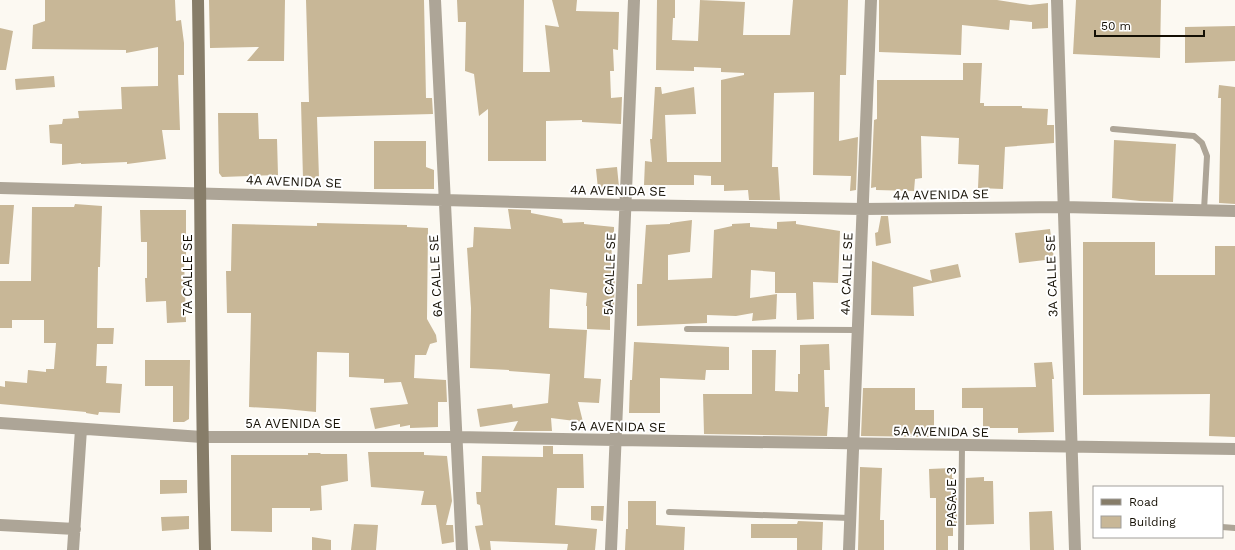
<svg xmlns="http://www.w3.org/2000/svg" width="1235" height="550" font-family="'Work Sans',sans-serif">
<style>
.building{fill:#c8b797}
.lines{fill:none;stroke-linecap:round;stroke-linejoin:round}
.service{stroke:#ada597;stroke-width:6}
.minor{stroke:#ada597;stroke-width:12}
.secondary{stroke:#877d69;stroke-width:12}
.labels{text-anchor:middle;stroke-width:4;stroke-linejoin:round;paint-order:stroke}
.street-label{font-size:13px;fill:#140f04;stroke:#fff}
</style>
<rect width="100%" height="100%" fill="#fcf9f2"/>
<path class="building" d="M45 0H175L176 21 181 20 184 43V75H178L180 130H162L166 159 127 164V162L81 164V163L62 165V144L50 143 49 125 62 124 63 119 79 118 78 111 122 109 121 87 158 86V47L126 53V50L32 49 33 25 45 21Z
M209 0H285L284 61H247L259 47 210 48Z
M306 0H424L426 98H432L433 114 317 117 319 178 303 179 301 102H309Z
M457 0H524L523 72H550L545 25 559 27 552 0H577L576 11 619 12 618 50 613 49 614 71H610L611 98 622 97 621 124 582 122V120L546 121V161H488V109L479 116 474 74 465 71 466 22H458Z
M657 0H675V18H673L672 40 698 41 700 0 745 2 743 35H790L793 0H848L846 75H840L839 141 858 137 856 190 850 191 851 176 813 175 814 92 774 93 772 167H778L780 200H749L748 190 724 191V185H711V176L694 175V185H644L645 161 652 162 650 139H652L655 87H661L662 94 694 87 696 114 665 115 667 162H721V80L744 75V73L721 72V68L694 67V71L656 70Z
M879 0H997L1030 5 1048 3V28L1032 29V22L1010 20 1009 30 962 25 961 55 879 52Z
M1076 0H1161L1160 58 1073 54Z
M1235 26V61L1185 63V27Z
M0 28 13 31 6 70H0Z
M963 63H982L980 103H984V106H1022V108L1048 109 1047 125H1054V143L1005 147 1003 189 978 188 979 165 958 164 959 138 921 136 922 178 915 179 914 191 876 190V187L871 188 874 120 877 119V80H963Z
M54 76 55 87 16 90 15 79Z
M1219 85 1235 87V204L1219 203 1221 98H1218Z
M218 113H258L259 139H277L278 175 222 177 219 173Z
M1114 140 1176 144 1173 202 1140 201 1112 198Z
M374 141H426V167L434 170V189H374Z
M617 167 619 187 598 189 596 169Z
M75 204 102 206 100 267H98L97 328H114L113 344H97L96 366H107L106 383 122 384 120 413 99 412 98 415 86 413V412L0 404V386L5 387V381L27 383 28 370 46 372V369H54L56 343H44V320H12V328H0V281H31L32 207H74Z
M0 205H14L9 264H0Z
M508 209 531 210V213L562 219 563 223 584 222V224L614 227V240H612L611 271H615L614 308H610V330L587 329V306H586L587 293 550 289 549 328 587 330 584 378 601 379 599 403 578 402 583 422 551 418 552 431H513L518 421 480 427 477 409 512 404 513 408 548 403 550 374 509 371V370L470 368 471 308 467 248 473 247 474 227 511 229Z
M140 210H186V260H184L186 322 167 323 166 301 146 302 145 278H147V242H141Z
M881 216H888L891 243 876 246 875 233 878 232Z
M692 220 690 252 668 255V280L712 278 714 230 732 226V224L750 223V227L777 229V222L796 221V224L840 231 838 283 813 282 814 319 797 320 796 293H775V272L751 270 750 298 777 294 776 319 752 321 753 313 736 316 707 315V323L637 326V284H642L646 225 670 224V223Z
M317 223 407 225V227L428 228 427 319 436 335 437 342 430 344 426 355H415L414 378 446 380 447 402H438V427L410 428V425L400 427V424L375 429 370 408 408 404 401 382 384 383V379L349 377V353L317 352 316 412 285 409 249 407 251 313H227L226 271H231L232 224 317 226Z
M1050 229 1054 259 1019 263 1015 233Z
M1083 242H1155V275H1215V246H1235V437L1209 436 1210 394 1083 395Z
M872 261 932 281 930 270 958 264 961 277 913 287 914 316 871 315Z
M634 342 729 347V370H706L705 380 660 378V413H629L630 380H632Z
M829 344 830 370H824L825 407H829L827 436 704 434 703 394H752V350H776L775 391 798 392V374H800V345Z
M145 360H190L189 419 184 422H173V386H145Z
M1052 362 1054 379H1052L1054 432 1018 433V428H983V408H962V388L1036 387 1034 363Z
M863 388H915V410H934V437L861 436Z
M543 446H553V454H583L584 488H557L555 525 597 529 595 550H567L568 544 490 541 491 550H480L475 526 483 525 480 505 477 504 476 492H481L482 456 543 457Z
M368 452H424V455L447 456 452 501 446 525H453L454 542 442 544 436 505H421L424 491 371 487Z
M308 453H320L321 454H347L348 481 321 486 322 510 310 511V508H272V532L231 531V455H308Z
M860 467 882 468 880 520H884V550H858Z
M952 468V478H957V525H953V536H948V550H936V498H930L929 469Z
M984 477V481H993L994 524 966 525V478Z
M160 480H187V493L160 494Z
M628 501H656V525L685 527 684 550H625L626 529H628Z
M591 506H604L603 521 591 520Z
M1052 511 1054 550H1030L1029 512Z
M189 516V529L162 531 161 517Z
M798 521 823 522 822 550H797V538H751V524H797Z
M354 524 378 525 376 550H351Z
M312 537 331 540V550H312Z"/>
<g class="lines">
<path class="service" d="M1113 129 1194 136 1202 143 1207 156 1204 210
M687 329 857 330
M669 512 850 518
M1222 527 1235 528
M961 550 962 445"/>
<path class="minor" d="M435 0 462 550
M1057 0 1075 550
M0 188 626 205 862 209 1063 207 1235 211
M0 423 202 437H456L616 440 1235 449
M0 525 75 529
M73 550 81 429
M611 550 634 0
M849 550 871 0"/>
<path class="secondary" d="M198 0C201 183 200 367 205 550"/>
</g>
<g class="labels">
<g class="street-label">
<text transform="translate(294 181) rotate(2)" y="5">4A AVENIDA SE</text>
<text transform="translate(618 190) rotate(1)" y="5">4A AVENIDA SE</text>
<text transform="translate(941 194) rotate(-1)" y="5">4A AVENIDA SE</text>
<text transform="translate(609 274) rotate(-88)" y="5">5A CALLE SE</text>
<text transform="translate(846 274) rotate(-88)" y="5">4A CALLE SE</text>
<text transform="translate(187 275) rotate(-90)" y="5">7A CALLE SE</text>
<text transform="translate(435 276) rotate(-93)" y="5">6A CALLE SE</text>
<text transform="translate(1051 276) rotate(-92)" y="5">3A CALLE SE</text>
<text x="293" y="428">5A AVENIDA SE</text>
<text transform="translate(618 426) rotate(1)" y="5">5A AVENIDA SE</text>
<text transform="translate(941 431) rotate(1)" y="5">5A AVENIDA SE</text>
<text transform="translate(951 497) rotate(-90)" y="5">PASAJE 3</text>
</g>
</g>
<rect x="1093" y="486" width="130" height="52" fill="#ffffff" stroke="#a19f9b"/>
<rect x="1101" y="499" width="20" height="6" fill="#877d69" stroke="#a19f9b"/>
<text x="1129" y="506" font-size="12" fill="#140f04">Road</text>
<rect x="1101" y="516" width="20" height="12" fill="#c8b797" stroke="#a19f9b"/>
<text x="1129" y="526" font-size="12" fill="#140f04">Building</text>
<path d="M1095 30v6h109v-6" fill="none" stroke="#140f04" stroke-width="2"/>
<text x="1101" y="30" font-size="12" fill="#140f04" stroke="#ffffff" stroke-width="3" paint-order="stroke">50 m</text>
</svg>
